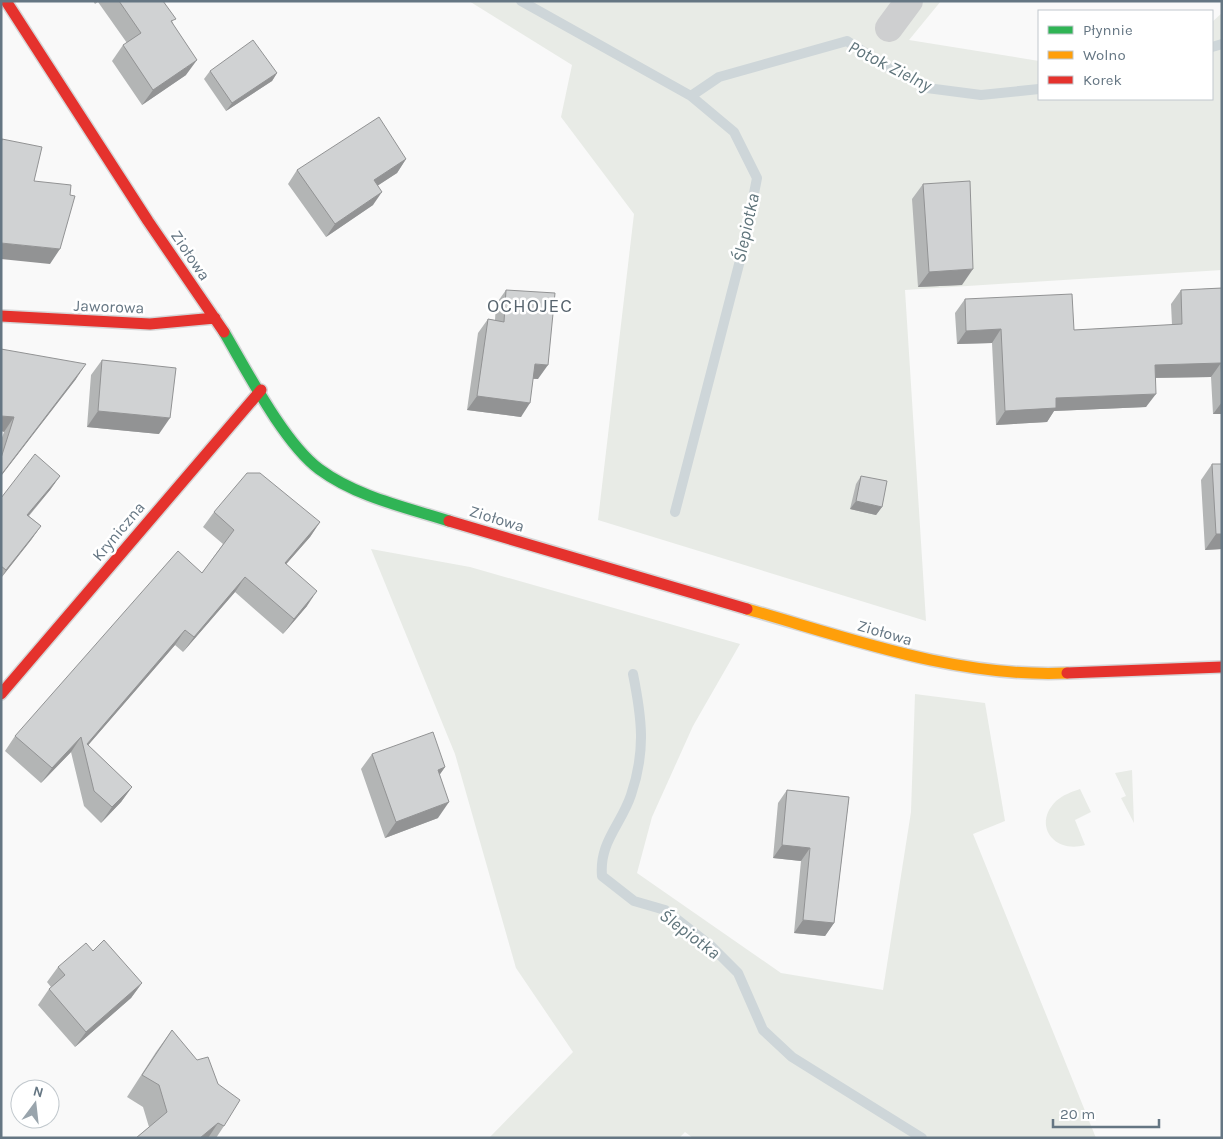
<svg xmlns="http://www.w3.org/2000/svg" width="1223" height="1139" font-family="Karla,sans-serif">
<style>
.green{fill:#e8ebe6}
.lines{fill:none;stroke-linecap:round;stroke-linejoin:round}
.stream{stroke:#ced6d9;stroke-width:10}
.fast-casing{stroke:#d5d6d7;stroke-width:14}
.slow-casing{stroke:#d5d6d7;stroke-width:14}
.jam-casing{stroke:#d5d6d7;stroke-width:14}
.street{stroke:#cecfd0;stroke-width:28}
.fast{stroke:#30b455;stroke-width:11}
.slow{stroke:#ff9f0a;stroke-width:11}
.jam{stroke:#e5322d;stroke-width:11}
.wall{fill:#b3b5b5}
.shaded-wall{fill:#929394}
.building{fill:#d0d2d3;stroke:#929394}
.labels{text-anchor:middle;stroke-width:5;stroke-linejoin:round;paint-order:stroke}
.street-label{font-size:16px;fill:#657683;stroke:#fff}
.water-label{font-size:18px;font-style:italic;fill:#60757c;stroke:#fff}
.quarter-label{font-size:19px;letter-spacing:1px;fill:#57646e;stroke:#fff}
</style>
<rect width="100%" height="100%" fill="#f9f9f9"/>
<path class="green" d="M469 1H941L909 40 1039 61V99H1212V22L1222 13V270L905 290 926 621 598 520 634 214 561 117 572 65Z
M371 549 470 567 740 644 693 726 652 817 637 873 781 973 883 990 911 812 915 694 985 703 1005 821 973 834 1096 1138H693L685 1132 679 1138H489L573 1052 516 968 455 754Z
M1132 770 1134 823 1121 798 1126 796 1115 773Z
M1080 789 1091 812 1075 820 1085 845C1054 854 1032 825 1056 801 1063 795 1071 792 1080 789Z"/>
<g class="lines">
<path class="stream" d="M521 1 691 96 734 132 757 178 744 245 675 512
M1212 47 1222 44
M691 96 719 77 847 41 885 66 927 88 981 95 1039 89
M633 674C642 719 646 751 631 795 621 825 599 842 602 876L634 901 665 910 711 946 738 973 763 1030 792 1057 922 1138"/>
<defs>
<path id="fast" d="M224 332C247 371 284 443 319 469 357 497 405 507 449 521"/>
<path id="slow" d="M747 609C852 639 957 678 1067 673"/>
<path id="jam" d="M6 1 148 221 224 332
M1 316 150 324 215 318
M449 521 747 609
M1067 673 1222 667
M1 694 261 390"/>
</defs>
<use href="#fast" class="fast-casing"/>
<use href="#slow" class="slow-casing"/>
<use href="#jam" class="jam-casing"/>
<path class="street" d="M889 28 909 1"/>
<use href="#fast" class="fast"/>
<use href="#slow" class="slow"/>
<use href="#jam" class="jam"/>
</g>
<path class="wall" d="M93 1H163L173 23 186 75 142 105 112 61 123 45 127 43 98 2 95 4Z
M210 71 277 73 272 81 226 111 204 79Z
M406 159 397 173 378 185 373 205 326 237 288 184 297 170Z
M923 184 962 285 918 287 912 199Z
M1222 288V414H1213L1211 377 1155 378 1146 407 1054 411 1047 422 996 425 992 343 957 344 955 313 965 299 1074 330 1172 325 1171 304 1181 290Z
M506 290 538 379H533L521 417 467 410 478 333 488 319 495 320 496 304Z
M1 349 76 379 1 476V440L4 432Z
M102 360 159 434 87 427 91 375Z
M1212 464H1222V549L1205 550 1201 480Z
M60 476 50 490 29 516 41 526 31 540 1 578V498Z
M861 476 882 507 876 515 850 509 856 484Z
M214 512 320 522 310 537 286 564 307 606 283 634 235 592 183 652 175 645 88 745 132 787 121 802 101 823 84 806 71 752 41 783 5 751 15 736 202 573 223 544 203 527Z
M372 754 445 767 439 775 438 818 385 838 361 769Z
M787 790 849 797 834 923 825 936 794 933 801 861 773 858 778 803Z
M93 951 142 983 131 998 75 1047 38 1005 49 989 51 987 47 982 58 967Z
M172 1030 224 1126 216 1138H136L149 1127 143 1107 127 1097 156 1052Z"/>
<path class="shaded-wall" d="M197 60 186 75 142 105 153 90Z
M277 73 272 81 226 111 232 103Z
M406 159 397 173 365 194 374 180Z
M382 192 373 205 326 237 335 224Z
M1 243 60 249 50 264 1 259Z
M973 269 962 285 918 287 929 272Z
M1001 329 992 343 957 344 966 331Z
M1221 363 1211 377 1145 378 1155 365Z
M86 364 76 379 1 476V475Z
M535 364 548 365 538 379 525 378Z
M1156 394 1146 407 1054 411 1047 422 996 425 1005 411 1056 398Z
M477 396 530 403 521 417 467 410Z
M1222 402V414H1213Z
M98 411 170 418 159 434 87 427Z
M1 416 14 417 4 432 1 431Z
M60 476 50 490 17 529 27 515Z
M856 501 882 507 876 515 850 509Z
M320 522 310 537 274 578 285 563Z
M41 526 31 540 1 578 6 570Z
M1216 534H1222V549L1205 550Z
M245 577 235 592 183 652 194 637Z
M317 591 307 606 283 634 294 619Z
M185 630 175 645 84 750 87 744Z
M81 737 71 752 41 783 52 768Z
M445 767 434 783 438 770Z
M132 787 121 802 101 823 112 807Z
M449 802 438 818 385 838 396 822Z
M782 845 810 848 801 861 773 858Z
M803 920 834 923 825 936 794 933Z
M142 983 131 998 75 1047 86 1032Z
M218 1123 208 1138H200Z"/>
<path class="building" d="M119 1H163L176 19 171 21 197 60 153 90 123 45 141 33Z
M253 40 277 73 232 103 210 71Z
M379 117 406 159 374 180 382 192 335 224 297 170Z
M2 139 42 147 34 181 71 185 70 195 75 196 60 249 1 243V144Z
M970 181 973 269 929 272 923 184Z
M1222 288V382L1221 363 1155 365 1156 394 1056 398V408L1005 411 1001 329 966 331 965 299 1072 294 1074 330 1182 324 1181 290Z
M506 290 555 293 548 365 535 364 530 403 477 396 488 319 504 322Z
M1 349 86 364 1 475V458L14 417 1 416Z
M102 360 176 368 170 418 98 411Z
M35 454 60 476 27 515 41 526 6 570 1 566V498Z
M1212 464H1222V534H1216Z
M247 473H260L320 522 285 563 317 591 294 619 245 577 194 637 185 630 87 744 132 787 112 807 94 791 81 737 52 768 15 736 178 551 202 573 234 530 214 512Z
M861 476 887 481 882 507 856 501Z
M433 732 445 767 438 770 449 802 396 822 372 754Z
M787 790 849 797 834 923 803 920 810 848 782 845Z
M104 940 142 983 86 1032 49 989 65 975 58 967 86 943 93 951Z
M172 1030 197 1060 208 1057 218 1084 240 1100 224 1126 218 1123 200 1138H136L167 1112 159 1085 142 1075Z"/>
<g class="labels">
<g class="street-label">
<text transform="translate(191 255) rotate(56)" y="6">Ziołowa</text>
<text transform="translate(109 306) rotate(2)" y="6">Jaworowa</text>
<text transform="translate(497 518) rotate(17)" y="6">Ziołowa</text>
<text transform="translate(118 531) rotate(-50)" y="6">Kryniczna</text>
<text transform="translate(885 632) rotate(16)" y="6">Ziołowa</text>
</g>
<g class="water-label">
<text transform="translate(890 66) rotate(27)" y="6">Potok Zielny</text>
<text transform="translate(746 228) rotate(-78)" y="6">Ślepiotka</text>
<text transform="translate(690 934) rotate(37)" y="6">Ślepiotka</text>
</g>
<g class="quarter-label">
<text x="530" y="312">OCHOJEC</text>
</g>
</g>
<rect width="1223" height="1139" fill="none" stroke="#657683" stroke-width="5"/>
<rect x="1038" y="10" width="175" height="90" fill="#ffffff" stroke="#c1c8cd"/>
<rect x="1048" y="26" width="25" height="8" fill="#30b455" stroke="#c1c8cd"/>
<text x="1083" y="35" font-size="15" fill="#657683">Płynnie</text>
<rect x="1048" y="51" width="25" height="8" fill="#ff9f0a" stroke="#c1c8cd"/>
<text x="1083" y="60" font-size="15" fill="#657683">Wolno</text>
<rect x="1048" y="76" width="25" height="8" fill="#e5322d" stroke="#c1c8cd"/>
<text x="1083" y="85" font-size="15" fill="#657683">Korek</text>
<g transform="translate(35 1104) rotate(15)"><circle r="24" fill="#ffffff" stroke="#c1c8cd"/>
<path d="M0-4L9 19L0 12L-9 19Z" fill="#99a4ac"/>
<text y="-8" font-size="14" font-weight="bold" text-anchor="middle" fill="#657683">N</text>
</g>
<path d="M1053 1119v8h106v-8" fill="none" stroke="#657683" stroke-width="2.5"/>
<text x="1060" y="1119" font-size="15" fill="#657683" stroke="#ffffff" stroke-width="4" paint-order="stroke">20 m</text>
</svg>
